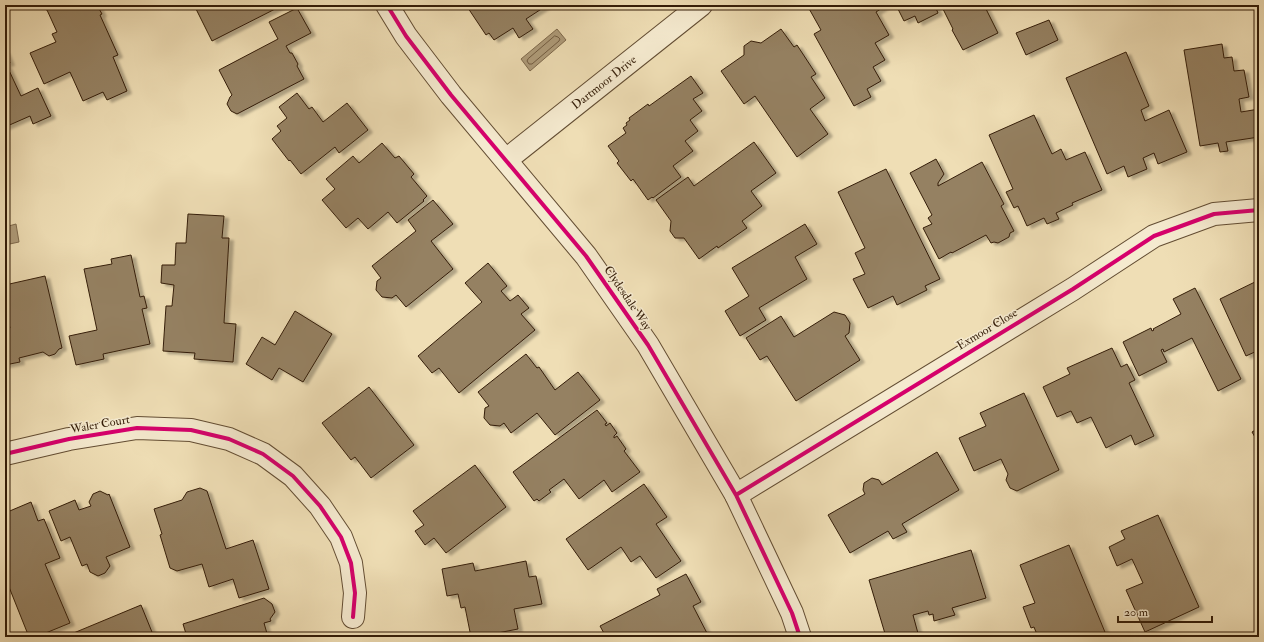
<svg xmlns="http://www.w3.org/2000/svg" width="1264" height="642" font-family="'IM FELL Double Pica',serif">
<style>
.water{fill:#af9c7a;stroke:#7e694c}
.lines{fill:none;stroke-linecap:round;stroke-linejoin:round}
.shore{stroke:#725c41;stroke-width:1}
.building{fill:#958162;stroke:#341d08;filter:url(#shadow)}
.minor-casing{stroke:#634d33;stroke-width:24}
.minor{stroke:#f5eacf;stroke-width:22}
.cycleway-casing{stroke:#f5eacf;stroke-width:6}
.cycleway{stroke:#d6006c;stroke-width:4}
.labels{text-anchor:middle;stroke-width:3;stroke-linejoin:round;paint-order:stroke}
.street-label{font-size:12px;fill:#341d08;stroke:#f5eacf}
</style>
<defs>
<filter id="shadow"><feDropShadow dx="4.5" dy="2.5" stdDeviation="1" flood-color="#0004"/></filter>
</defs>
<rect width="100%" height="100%" fill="#efdeb5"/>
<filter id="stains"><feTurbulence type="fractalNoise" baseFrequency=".005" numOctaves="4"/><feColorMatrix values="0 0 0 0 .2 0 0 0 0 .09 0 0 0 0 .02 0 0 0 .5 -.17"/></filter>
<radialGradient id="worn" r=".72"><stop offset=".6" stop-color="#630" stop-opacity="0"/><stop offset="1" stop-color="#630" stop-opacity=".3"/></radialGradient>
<path class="water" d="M557 29 566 40 530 71 521 59Z
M16 224 19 242 5 245V227Z"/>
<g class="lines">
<path class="shore" d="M555 36 558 37 560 39 559 41 532 64H529L527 61 528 59Z"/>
</g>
<path class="building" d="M46 5H97L102 14 100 15 118 55 113 57 127 91 107 100 103 92 83 101 70 72 44 84 30 53 56 42 52 34 57 32 47 10 44 9Z
M194 5H283L212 41Z
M466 5H545L546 6 526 19 533 29 519 38 513 28 494 40 489 33 486 35Z
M807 5H887L876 12 889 35 875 43 885 60 873 67 881 81 867 89 871 97 854 106 814 34 821 30Z
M896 5H937L935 6 938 13 918 23 915 16 904 21Z
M941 5H984L998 33 963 50 952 30 953 29Z
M297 8 311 33 286 46 290 53H292L298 64 297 66 304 79 237 114 231 111 227 104 230 97 232 95 219 70 278 39 269 22Z
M1049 20 1058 40 1026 55 1016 33Z
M781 29 794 47 797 45 816 74 811 77 825 98 810 109 828 134 797 157 755 96 744 104 721 71 744 55V46L751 41 761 43Z
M1222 44 1224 58 1232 57 1234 71 1244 70 1249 97 1239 99 1241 112 1259 109V137L1226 142 1228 151 1220 152 1218 143 1200 146 1184 50Z
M5 51 10 63 6 64 21 96 38 88 51 116 33 124 30 116 5 127Z
M1126 52 1149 106 1141 110 1145 121 1169 110 1187 152 1158 164 1154 153 1143 158 1147 169 1128 177 1124 166 1107 174 1066 78Z
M691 76 703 93 693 99 702 111 690 120 698 131 685 141 693 151 673 166 681 177 653 198 652 197 648 200 633 179 631 181 617 163 619 161 608 146 626 133 623 128 627 125 626 123 630 120 629 118 648 104 649 106Z
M297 93 309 109 312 107 323 122 347 103 368 130 339 153 335 147 301 174 290 160 289 161 272 139 281 131 277 126 287 118 279 107Z
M1034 115 1052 154 1061 149 1066 160 1085 152 1102 190 1072 203 1073 205 1056 213 1059 219 1047 224 1044 218 1027 226 1018 206 1014 208 1006 192 1013 189 989 135Z
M754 142 776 173 751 191 762 206 742 221 747 228 718 248 717 246 699 259 684 238H675L670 231 671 221 656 200 688 177 694 186Z
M382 143 395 158 399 156 414 174 411 177 427 196 423 200 424 201 397 223 388 212 368 229 358 218 346 228 322 200 335 189 326 179 353 156 359 163Z
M936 159 944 174 938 183V186L982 162 1004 204 1001 206 1014 231 1010 233 1009 237 998 243 994 242 991 243 986 235 952 253 951 252 939 259 923 228 932 224 928 218 932 215 910 173Z
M886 169 940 279 925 286 927 290 897 305 893 296 868 308 853 279 865 274 855 253 865 248 838 192Z
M433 200 453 224 431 241 453 269 406 307 396 295 392 298 382 297 376 290 377 281 381 278 372 266 416 231 408 220Z
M188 214 224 216 222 238H229L224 323 236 324 233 362 194 359 195 353 163 351 166 306H172L174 285 161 283 162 265H175L176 243H186Z
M805 224 817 244 795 257 807 279 759 308 766 320 740 336 725 311 749 296 732 268Z
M131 255 140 297 144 296 147 308 142 309 150 344 103 354 104 359 76 365 69 336 97 330 84 269 112 264 111 259Z
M488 263 507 286 501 291 510 301 518 295 529 308 521 314 535 330 459 393 439 368 432 373 418 356 482 302 465 283Z
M45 276 62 348 59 349 55 354 49 356 43 352 19 358 20 362 5 365V329L10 328 5 308V285Z
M1259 280V350L1246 356 1220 299Z
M1195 288 1241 379 1218 391 1192 338 1164 352 1163 349 1161 350 1167 362 1139 376 1123 342 1151 328 1152 331 1154 330 1153 329 1181 314 1173 299Z
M295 311 332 334 303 382 279 368 272 380 246 364 262 337 275 345Z
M834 312 845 315 850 323 849 333 845 336 860 360 796 401 767 356 760 360 746 338 781 316 794 337Z
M1112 348 1121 367 1127 364 1135 380 1129 383 1154 436 1135 445 1131 435 1106 448 1091 417 1077 423 1071 411 1057 417 1043 387 1070 374 1067 368Z
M526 354 537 368 539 367 555 390 578 372 600 400 555 435 537 413 511 433 504 423 500 426 490 425 484 418 485 408 489 406 478 392Z
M369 387 414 445 371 478 355 457 351 460 322 423Z
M1024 393 1059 470 1017 491 1010 488 1006 480 1008 474 1001 459 974 471 959 438 986 426 980 413Z
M597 410 607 423 605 424 606 426 610 423 617 433 614 436V438L617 436 626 449 624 451 640 472 612 492 604 480 579 499 564 479 549 490 551 492 539 501 537 499 534 501 513 472Z
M1259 428V444L1252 432Z
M937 452 959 490 902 524 907 532 893 539 888 531 850 553 828 515 865 494 863 490 864 483 872 478 879 480 882 485Z
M475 465 506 507 446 553 434 538 425 545 415 531 424 525 413 511Z
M644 484 667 517 656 524 681 561 656 578 640 556 631 562 621 547 588 570 566 539Z
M200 488 207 491 226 549 253 540 269 589 239 598 233 579 209 587 202 564 177 571 170 568 160 535 162 534 154 509 182 500 187 492Z
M100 491 108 495 109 494 130 547 106 557 110 566 105 573 98 576 90 572 87 564 82 566 70 537 61 541 49 511 75 500 79 510 91 506 89 502 93 494Z
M31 502 38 521 44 519 60 558 45 564 70 623 36 637H29L5 577V524L6 525 5 513Z
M1158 515 1199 607 1145 632 1126 590 1143 583 1132 559 1117 566 1109 547 1125 539 1121 531Z
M1069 545 1107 637H1038L1034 627 1031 628 1023 607 1035 603 1020 565Z
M971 550 986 598 952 608 955 615 934 621 933 614 929 615 928 611 913 615 919 637H886L869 580Z
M526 561 529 577 536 576 542 604 514 609 518 629 477 637H471L465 607 461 608 458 594 447 596 442 569 473 563 475 571Z
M686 574 701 602 693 606 709 637H606L600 626 660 595 657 589Z
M264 598 272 604 275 612 270 619 271 621 264 623 268 637H187L183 624Z
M141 605 154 637H64Z"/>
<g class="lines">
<defs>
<g id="minor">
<path d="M387 5 406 36 451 95 586 256 648 345 736 495 792 613 800 637"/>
<path id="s1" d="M506 160 701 5"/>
<path d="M5 454 69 439 137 428 191 430 229 439 263 454 293 476 320 506 341 537 351 563 355 593 353 617"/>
<path d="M736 495 1073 289 1154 236 1214 214 1259 210"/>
</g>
</defs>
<use href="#minor" class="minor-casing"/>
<use href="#minor" class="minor"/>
<defs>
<path id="cycleway" d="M387 5 406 36 451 95 586 256 648 345 736 495 792 613 800 637
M5 454 69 439 137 428 191 430 229 439 263 454 293 476 320 506 341 537 351 563 355 593 353 617
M736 495 1073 289 1154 236 1214 214 1259 210"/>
</defs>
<use href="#cycleway" class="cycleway-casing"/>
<use href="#cycleway" class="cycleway"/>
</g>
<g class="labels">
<g class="street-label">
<text dy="4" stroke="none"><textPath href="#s1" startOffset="125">Dartmoor Drive</textPath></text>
<text transform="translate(628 298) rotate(56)" y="4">Clydesdale Way</text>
<text transform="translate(987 329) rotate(-31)" y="4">Exmoor Close</text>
<text transform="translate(100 424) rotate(-10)" y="4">Waler Court</text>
</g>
</g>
<rect width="1264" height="642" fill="none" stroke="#efdeb5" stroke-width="20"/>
<rect x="6" y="6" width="1252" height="630" fill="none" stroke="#341d08" stroke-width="2"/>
<rect x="10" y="10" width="1244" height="622" fill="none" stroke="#341d08"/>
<path d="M1118 616v6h94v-6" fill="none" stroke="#341d08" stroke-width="2"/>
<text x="1124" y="616" font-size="12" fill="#341d08" stroke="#f5eacf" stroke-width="3" paint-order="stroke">20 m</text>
<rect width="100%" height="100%" filter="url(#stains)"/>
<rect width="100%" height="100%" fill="url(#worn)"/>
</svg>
